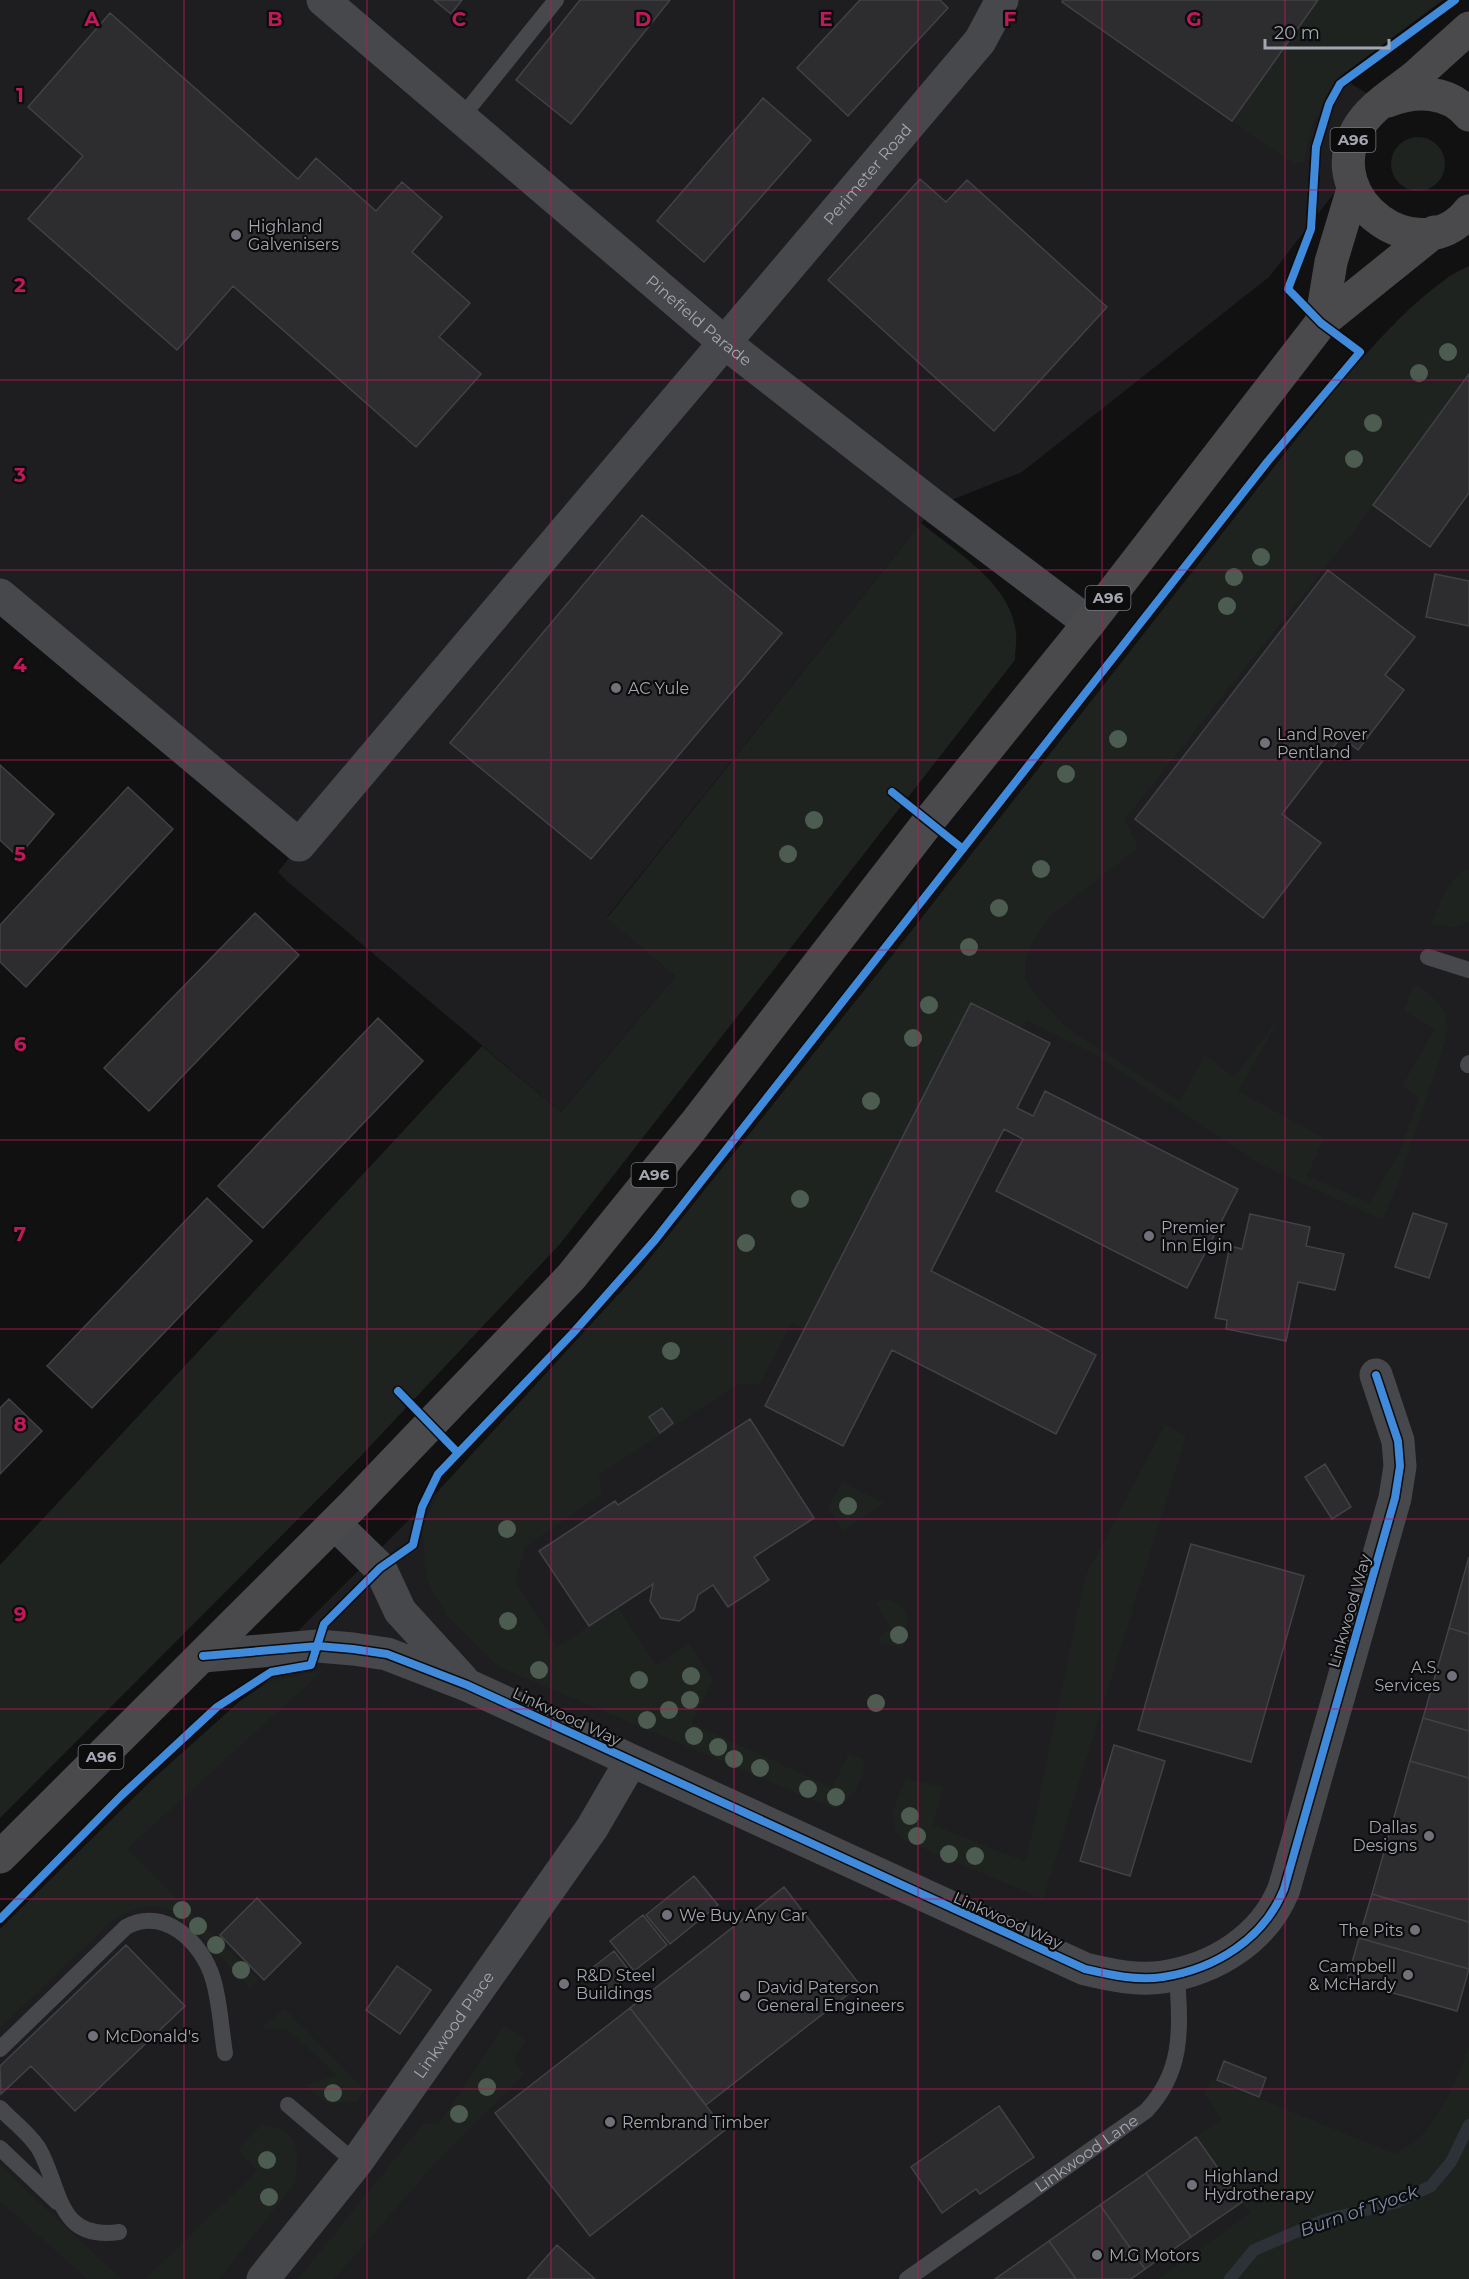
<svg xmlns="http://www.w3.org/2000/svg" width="1469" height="2279" font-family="Montserrat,sans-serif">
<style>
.built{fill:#1e1e20}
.green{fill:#1e2320}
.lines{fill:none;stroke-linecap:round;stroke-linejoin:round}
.stream{stroke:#2d3239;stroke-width:12}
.building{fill:#2d2d2f;stroke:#414245;stroke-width:1.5}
.lane{stroke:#47484b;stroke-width:16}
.street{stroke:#47484b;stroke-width:33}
.highway{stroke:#4a4a4c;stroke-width:33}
.cycleway-casing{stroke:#0c0c0d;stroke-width:11}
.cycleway{stroke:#408adc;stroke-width:8}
.tree{fill:#4c5c51}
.grid{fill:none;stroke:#c2185b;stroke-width:1.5;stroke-opacity:0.55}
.poi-dot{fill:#717279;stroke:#0c0c0d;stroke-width:2}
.labels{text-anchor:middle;stroke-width:4.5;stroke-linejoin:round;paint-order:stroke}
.shield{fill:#0c0c0d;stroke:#767880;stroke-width:1.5}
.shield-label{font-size:15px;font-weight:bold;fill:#a4a6b1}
.street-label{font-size:16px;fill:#a4a6b1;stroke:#0c0c0d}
.poi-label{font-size:16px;fill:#a4a6b1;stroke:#0c0c0d;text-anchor:start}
.water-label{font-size:18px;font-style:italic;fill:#7e8da9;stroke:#0c0c0d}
.grid-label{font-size:20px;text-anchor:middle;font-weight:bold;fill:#c2185b;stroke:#0c0c0d;stroke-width:4.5;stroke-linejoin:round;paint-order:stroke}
</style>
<rect width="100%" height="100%" fill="#111112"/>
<path class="built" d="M0 0H1212L1383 103 1349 174 1269 277 1022 472 934 507 607 917 675 976 561 1112 287 881 278 872 299 845 0 595Z
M1469 266V2279L1251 2213 1157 2279H0V1929L153 1779 239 1702 266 1683 280 1649 441 1488 639 1272 895 952 1340 383 1389 330 1449 276Z"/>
<path class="green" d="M1318 0H1443L1334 81 1311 129 1303 163 1294 164 1232 121Z
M1391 164a27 27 0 1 1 54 0a27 27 0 1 1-54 0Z
M1469 266V374L1351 535 1125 819 1138 848 1049 917 1032 944 1025 963V979L1036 996 1068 1029 1180 1101 1205 1055 1234 1077 1282 1014 1238 1091 1324 1138 1307 1176 1370 1203 1399 1153 1419 1098 1402 1086 1435 1029 1404 1011 1414 984C1441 1002 1451 1009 1445 1042L1399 1181 1383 1220 1262 1165 1095 1054 1026 1020 1022 1028 971 1003 804 1329 792 1323 759 1385 738 1384 599 1475 602 1494 525 1547 515 1582 557 1647 618 1607 656 1666 689 1644 713 1680 692 1723 832 1788 849 1753 864 1760C863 1783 854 1797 835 1809L499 1667 447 1616 427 1580 422 1527 441 1488 639 1272 895 952 1340 383C1378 342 1418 291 1469 266Z
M921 523C955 551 1011 584 1016 632 1017 641 1015 651 1015 660L560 1244 358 1459 0 1818V1565L482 1046 561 1112 675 976 607 918Z
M1469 869V922L1456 927 1431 925C1440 905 1447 877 1469 869Z
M1165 1425 1186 1436 1043 1899 906 1841 895 1831 893 1811 906 1779 943 1787 933 1825 1026 1862 1085 1577Z
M842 1482 884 1503 844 1531 828 1508Z
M887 1599C915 1608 907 1625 903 1648L880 1643V1636L892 1629 875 1602Z
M325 1669 127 1849 258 1980 250 1988C236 1973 222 1958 209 1943 177 1909 160 1895 114 1919L0 2028V1929L153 1779 239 1702 266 1683Z
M284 2008 365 2090 357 2102 327 2103 304 2085 337 2075 287 2029H261Z
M504 2026 526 2040 513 2060 524 2074 430 2169 334 2279H298L423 2124 440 2123Z
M1469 2048V2279H1157L1250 2213 1196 2137 1222 2119 1204 2094 1211 2079 1395 2154C1438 2133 1451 2089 1469 2048Z
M262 2125C300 2129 301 2154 293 2186L219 2279H145L257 2171 238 2149Z
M0 2165 9 2174 121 2279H87L0 2201Z"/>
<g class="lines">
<path class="stream" d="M1230 2279 1254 2250 1324 2220 1395 2203 1431 2186 1451 2162 1469 2125"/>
</g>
<path class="building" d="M434 0H462L451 14Z
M580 0H670L571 124 516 80Z
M860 0H940L948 8 848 116 797 68Z
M1063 0H1318L1232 121 1062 2Z
M110 13 298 179 316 158 376 211 402 182 442 217 412 252 470 303 439 337 481 374 416 447 233 286 177 350 28 219 83 156 28 107Z
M763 98 811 140 704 262 657 221Z
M920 179 946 202 967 180 1107 307 994 431 828 280Z
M1469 374V493L1430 547 1373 505Z
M642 515 782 633 591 859 450 743Z
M1328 570 1415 637 1385 675 1404 690 1358 750 1341 737 1282 814 1321 843 1263 918 1135 819Z
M1435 574 1469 581V626L1426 617Z
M0 765 54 814 18 857 0 840Z
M128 787 173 829 26 987 0 962V925Z
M255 913 299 955 149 1111 104 1068Z
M971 1003 1050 1043 1017 1108 1033 1116 1045 1091 1238 1189 1187 1288 996 1191 1023 1139 1004 1129 931 1271 1096 1355 1056 1434 892 1350 843 1446 765 1406Z
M378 1018 423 1061 263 1228 218 1186Z
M207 1198 252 1241 92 1408 47 1366Z
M1413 1213 1447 1224 1429 1278 1395 1267Z
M1250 1214 1310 1227 1306 1246 1344 1254 1335 1290 1298 1282 1286 1341 1226 1329 1227 1320 1215 1318 1230 1246 1242 1249Z
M9 1399 42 1431 0 1474V1408Z
M662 1408 673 1423 660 1433 649 1417Z
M750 1419 814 1518 754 1557 769 1580 728 1607 713 1585 698 1595 694 1610 679 1621 661 1618 650 1601 653 1584 589 1626 539 1551 615 1501 618 1505Z
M1325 1464 1351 1507 1332 1519 1305 1477Z
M1191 1544 1304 1576 1251 1762 1138 1730Z
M1469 1557V1634L1449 1628Z
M1449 1628 1469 1634V1731L1423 1718Z
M1423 1718 1469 1731V1778L1410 1761Z
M1114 1745 1165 1761 1130 1876 1080 1861Z
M1410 1761 1469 1778V1922L1372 1894Z
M694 1876 718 1905 670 1944 646 1915Z
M784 1887 860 1985 706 2105 630 2008Z
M1372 1894 1469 1922V1969L1359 1938Z
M257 1898 301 1943 264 1980 220 1935Z
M643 1915 667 1945 634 1971 610 1941Z
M1359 1938 1469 1969 1457 2011 1347 1980Z
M126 1945 185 2006 75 2111 31 2066 1 2094 0 2066Z
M614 1951 631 1973 610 1990 592 1968Z
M397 1966 431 1990 400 2034 366 2010Z
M630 2008 725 2130 590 2236 495 2113Z
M1224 2061 1266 2078 1259 2097 1217 2080Z
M999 2106 1034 2157 980 2194 976 2189 942 2213 911 2167Z
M1196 2137 1242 2202 1191 2237 1146 2173Z
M1146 2173 1191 2237 1145 2269 1100 2205Z
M1100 2205 1145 2269 1131 2279H1076L1049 2241Z
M1049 2241 1076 2279H995Z
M557 2245 568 2255 595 2279H527Z"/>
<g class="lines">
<g class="lane">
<path d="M461 118 556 0"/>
<path d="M1428 957 1469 970"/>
<path d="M1468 1065 1469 1063"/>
<path d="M0 2049 126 1927C164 1906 202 1942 213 1979 220 2002 221 2029 225 2053"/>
<path d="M288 2105 356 2163"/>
<path d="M0 2108C12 2121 30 2134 39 2149 61 2187 56 2241 119 2232"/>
<path d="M0 2148 57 2202"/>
<path id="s1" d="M907 2279 1146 2111C1185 2070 1180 2026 1177 1974"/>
</g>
<g class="street">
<path id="s2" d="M323 0 725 343 934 506 1089 623"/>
<path id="s3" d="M0 595 299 845 980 41 1002 0"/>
<path d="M335 1524 380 1568 400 1611 462 1679"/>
<path d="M203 1656 318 1646 353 1649 387 1654 467 1685 1085 1969C1111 1975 1137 1981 1163 1977 1215 1969 1264 1939 1284 1889L1395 1498 1400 1466 1398 1441 1376 1375"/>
<path id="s4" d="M263 2279 356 2163 592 1828 631 1761"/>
</g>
<path class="highway" d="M1469 28C1452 43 1435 59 1418 74 1398 91 1370 106 1357 130 1318 201 1420 273 1469 211
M1388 101C1415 90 1449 90 1469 115
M1321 323 1331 262 1353 189
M0 1857 352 1506 571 1277 694 1125 929 821 1089 623 1321 323 1434 232"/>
<defs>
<path id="cycleway" d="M892 792 963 849
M398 1391 458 1453
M203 1656 318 1646 353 1649 387 1654 467 1685 1085 1969C1111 1975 1137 1981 1163 1977 1215 1969 1264 1939 1284 1889L1395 1498 1400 1466 1398 1441 1376 1375
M0 1919 122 1795 217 1707 271 1672 311 1665 324 1624 380 1568 413 1545 422 1507 438 1474 573 1333 655 1240 1268 461 1360 352 1321 323 1288 289 1311 229 1316 147 1329 104 1340 84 1455 0"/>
</defs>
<use href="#cycleway" class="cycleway-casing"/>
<use href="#cycleway" class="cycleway"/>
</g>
<g class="tree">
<circle cx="1448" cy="352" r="9"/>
<circle cx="1419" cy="373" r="9"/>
<circle cx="1373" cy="423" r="9"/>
<circle cx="1354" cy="459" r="9"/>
<circle cx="1261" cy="557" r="9"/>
<circle cx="1234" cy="577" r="9"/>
<circle cx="1227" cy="606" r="9"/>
<circle cx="1118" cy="739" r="9"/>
<circle cx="1066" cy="774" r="9"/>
<circle cx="814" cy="820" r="9"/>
<circle cx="788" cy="854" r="9"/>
<circle cx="1041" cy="869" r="9"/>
<circle cx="999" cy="908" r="9"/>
<circle cx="969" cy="947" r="9"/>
<circle cx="929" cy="1005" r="9"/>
<circle cx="913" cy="1038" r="9"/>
<circle cx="871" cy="1101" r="9"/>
<circle cx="800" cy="1199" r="9"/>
<circle cx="746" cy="1243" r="9"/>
<circle cx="671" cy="1351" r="9"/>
<circle cx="848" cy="1506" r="9"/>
<circle cx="507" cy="1529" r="9"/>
<circle cx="508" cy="1621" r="9"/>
<circle cx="899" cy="1635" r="9"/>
<circle cx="539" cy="1670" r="9"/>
<circle cx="691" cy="1676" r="9"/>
<circle cx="639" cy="1680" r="9"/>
<circle cx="690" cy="1700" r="9"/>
<circle cx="876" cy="1703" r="9"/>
<circle cx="669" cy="1710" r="9"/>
<circle cx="647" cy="1720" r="9"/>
<circle cx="694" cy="1736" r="9"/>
<circle cx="718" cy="1747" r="9"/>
<circle cx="734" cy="1759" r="9"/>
<circle cx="760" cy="1768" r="9"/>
<circle cx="808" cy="1789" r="9"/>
<circle cx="836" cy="1797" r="9"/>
<circle cx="910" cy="1816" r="9"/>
<circle cx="917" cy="1836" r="9"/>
<circle cx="949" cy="1854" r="9"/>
<circle cx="975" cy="1856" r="9"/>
<circle cx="182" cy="1910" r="9"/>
<circle cx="198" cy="1926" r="9"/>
<circle cx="216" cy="1945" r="9"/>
<circle cx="241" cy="1970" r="9"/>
<circle cx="487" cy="2087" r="9"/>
<circle cx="333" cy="2093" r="9"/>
<circle cx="459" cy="2114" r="9"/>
<circle cx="267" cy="2160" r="9"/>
<circle cx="269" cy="2197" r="9"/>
</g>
<path class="grid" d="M184 0V2279M367 0V2279M551 0V2279M734 0V2279M918 0V2279M1102 0V2279M1285 0V2279M0 190H1469M0 380H1469M0 570H1469M0 760H1469M0 950H1469M0 1140H1469M0 1329H1469M0 1519H1469M0 1709H1469M0 1899H1469M0 2089H1469"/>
<g class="poi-dot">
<circle cx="236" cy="235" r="6"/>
<circle cx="616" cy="688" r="6"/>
<circle cx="1265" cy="743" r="6"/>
<circle cx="1149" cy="1236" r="6"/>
<circle cx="1452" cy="1676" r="6"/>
<circle cx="1429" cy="1836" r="6"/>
<circle cx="667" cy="1915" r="6"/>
<circle cx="1415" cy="1930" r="6"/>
<circle cx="1408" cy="1975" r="6"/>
<circle cx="564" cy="1984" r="6"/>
<circle cx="745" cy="1996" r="6"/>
<circle cx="93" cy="2036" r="6"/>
<circle cx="610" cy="2122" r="6"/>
<circle cx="1192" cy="2185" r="6"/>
<circle cx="1097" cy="2255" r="6"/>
</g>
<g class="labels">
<g class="shield">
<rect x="1330.5" y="128" width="45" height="24" rx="4.5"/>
<rect x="1085.5" y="586" width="45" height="24" rx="4.5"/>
<rect x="631.5" y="1163" width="45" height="24" rx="4.5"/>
<rect x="78.5" y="1745" width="45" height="24" rx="4.5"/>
</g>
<g class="shield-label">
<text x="1353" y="145">A96</text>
<text x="1108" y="603">A96</text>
<text x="654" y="1180">A96</text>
<text x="101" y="1762">A96</text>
</g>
<g class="street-label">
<text dy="6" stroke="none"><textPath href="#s3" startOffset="1269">Perimeter Road</textPath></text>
<text dy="6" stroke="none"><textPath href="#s2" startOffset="494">Pinefield Parade</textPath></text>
<text transform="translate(1349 1611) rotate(-74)" y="6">Linkwood Way</text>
<text transform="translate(567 1716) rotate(25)" y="6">Linkwood Way</text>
<text transform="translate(1008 1920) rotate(24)" y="6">Linkwood Way</text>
<text dy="6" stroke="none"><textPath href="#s4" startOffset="318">Linkwood Place</textPath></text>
<text dy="6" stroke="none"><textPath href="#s1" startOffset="219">Linkwood Lane</textPath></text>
</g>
<g class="poi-label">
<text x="248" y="232">Highland<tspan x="248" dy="18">Galvenisers</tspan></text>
<text x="628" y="694">AC Yule</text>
<text x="1277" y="740">Land Rover<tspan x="1277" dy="18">Pentland</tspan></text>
<text x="1161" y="1233">Premier<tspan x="1161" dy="18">Inn Elgin</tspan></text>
<text x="1440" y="1673" text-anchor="end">A.S.<tspan x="1440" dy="18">Services</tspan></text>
<text x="1417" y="1833" text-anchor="end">Dallas<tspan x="1417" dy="18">Designs</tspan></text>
<text x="679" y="1921">We Buy Any Car</text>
<text x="1403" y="1936" text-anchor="end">The Pits</text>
<text x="1396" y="1972" text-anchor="end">Campbell<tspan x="1396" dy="18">&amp; McHardy</tspan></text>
<text x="576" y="1981">R&amp;D Steel<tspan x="576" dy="18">Buildings</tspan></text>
<text x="757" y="1993">David Paterson<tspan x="757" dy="18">General Engineers</tspan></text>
<text x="105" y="2042">McDonald's</text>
<text x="622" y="2128">Rembrand Timber</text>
<text x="1204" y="2182">Highland<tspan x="1204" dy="18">Hydrotherapy</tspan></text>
<text x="1109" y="2261">M.G Motors</text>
</g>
<g class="water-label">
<text transform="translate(1359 2211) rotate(-19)" y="6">Burn of Tyock</text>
</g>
</g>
<g class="grid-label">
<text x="92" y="26">A</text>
<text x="275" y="26">B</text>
<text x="459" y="26">C</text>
<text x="643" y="26">D</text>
<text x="826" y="26">E</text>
<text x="1010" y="26">F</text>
<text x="1194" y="26">G</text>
<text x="20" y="102">1</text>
<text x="20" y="292">2</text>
<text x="20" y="482">3</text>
<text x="20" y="672">4</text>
<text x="20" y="861">5</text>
<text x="20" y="1051">6</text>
<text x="20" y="1241">7</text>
<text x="20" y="1431">8</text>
<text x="20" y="1621">9</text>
</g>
<path d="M1265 39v9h124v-9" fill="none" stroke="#a4a6b1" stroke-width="3"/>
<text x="1274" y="39" font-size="18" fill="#a4a6b1" stroke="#0c0c0d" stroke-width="4.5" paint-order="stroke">20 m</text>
</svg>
